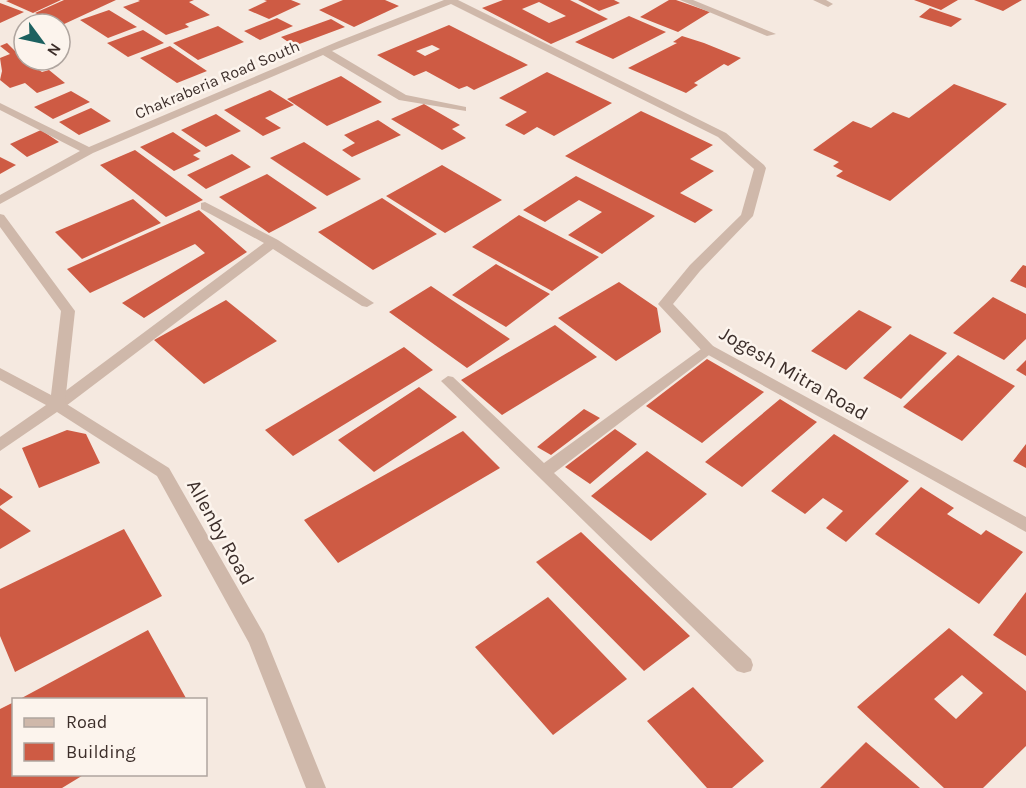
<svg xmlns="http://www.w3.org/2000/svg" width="1026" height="788" font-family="Karla,sans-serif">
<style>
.building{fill:#ce5b44;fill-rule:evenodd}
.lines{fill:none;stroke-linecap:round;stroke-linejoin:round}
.lane{fill:#cfb8aa;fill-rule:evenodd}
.street{fill:#cfb8aa;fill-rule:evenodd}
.labels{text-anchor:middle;stroke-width:5;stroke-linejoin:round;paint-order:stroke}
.far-street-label{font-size:16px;fill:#3c2e2a;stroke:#fcf4ed}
.street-label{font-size:20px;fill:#3c2e2a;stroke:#fcf4ed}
</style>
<rect width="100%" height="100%" fill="#f5e9e0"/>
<path class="building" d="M9 0H61L33 13 6 1Z
M64 0H116L62 25 35 13Z
M138 0H194L189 2 210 15 185 24 189 27 166 35 123 7 140 1Z
M264 0H291L301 4 269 19 248 10 267 1Z
M343 0H385L399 6 354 27 319 10Z
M503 0H570L608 19 551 44 482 8ZM539 2 566 16 549 23 522 9Z
M578 0H614L620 3 599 11Z
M669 0H676L710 12 678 32 640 17Z
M914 0H958L941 10Z
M974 0H1022L1003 11Z
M0 3 24 12 0 23Z
M930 8 962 19 951 27 919 17Z
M109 10 137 27 108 38 80 20Z
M629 16 666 32 613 59 575 42Z
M277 18 293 26 260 40 244 31Z
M331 19 345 27 294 46 281 37Z
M449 25 528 65 474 90 467 86 459 89 426 71 414 76 377 55ZM432 45 440 49 425 56 416 51Z
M218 26 244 42 198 60 173 43Z
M143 30 164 43 128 57 107 43Z
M682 36 704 43 741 58 728 66 724 64 694 83 698 85 686 93 628 68 677 43 673 42Z
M7 43 24 60 42 72 49 70 65 83 37 93 25 83 10 88 0 80 2 71 0 58 10 54 0 46Z
M170 46 207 71 177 83 140 58Z
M547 72 612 103 554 136 537 127 524 135 505 125 527 112 499 98Z
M341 76 382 102 327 126 287 99Z
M954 84 1007 104 890 201 836 176 843 171 833 166 839 162 813 150 853 121 871 128 893 112 909 118Z
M270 90 294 105 265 118 281 128 263 136 224 110Z
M71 91 90 102 53 119 34 107Z
M424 104 460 125 452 129 466 138 442 150 391 119Z
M91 108 111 121 79 135 59 122Z
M641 111 713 145 690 159 714 171 680 193 713 210 695 223 565 156Z
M216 114 241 131 206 147 181 130Z
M378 120 401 135 352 157 342 150 355 143 344 135Z
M41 130 59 142 27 157 10 144Z
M173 132 201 151 193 155 200 159 174 171 140 147Z
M304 142 361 179 327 196 270 158Z
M135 150 203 200 166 217 100 165Z
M232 154 251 167 206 189 187 175Z
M0 157 16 165 0 174Z
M442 165 502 200 445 233 386 196Z
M267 174 317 208 269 233 219 197Z
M576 176 655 216 602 254 568 235 602 212 579 200 545 222 523 210Z
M382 198 437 234 373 270 318 232Z
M133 199 161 223 82 259 55 232Z
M199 210 247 252 144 318 122 303 205 253 195 244 90 293 67 269Z
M519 215 599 257 552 291 472 247Z
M496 264 550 294 506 327 452 295Z
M1023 265 1026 266V288L1010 281Z
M619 282 657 308 661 332 616 361 558 318Z
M431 286 510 339 467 368 389 312Z
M993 297 1026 314V339L1004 360 953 333Z
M226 300 277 341 204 384 154 340Z
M859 310 892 327 846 370 811 351Z
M555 325 597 357 502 415 461 380Z
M910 334 947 353 901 399 863 378Z
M404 347 433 370 293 456 265 430Z
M958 355 1015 386 962 441 903 407Z
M707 359 764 392 702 443 646 406Z
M1026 360V376L1016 370Z
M419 387 457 417 374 472 338 440Z
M780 399 817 422 742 487 705 462Z
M584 409 600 418 551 455 537 447Z
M615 429 637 444 590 484 565 467Z
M67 430 86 434 100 463 39 488 22 448Z
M463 431 500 468 338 563 304 520Z
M834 434 909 481 846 542 826 528 843 511 823 498 805 514 771 491Z
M1026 444V468L1013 461Z
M647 451 707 494 651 541 591 496Z
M921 487 954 508 947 514 981 535 986 530 1023 552 979 604 875 534Z
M0 488 13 497 0 506Z
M0 508 31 531 0 549Z
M124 529 162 596 15 672 0 636V589Z
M581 532 690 636 644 671 536 562Z
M1026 592V656L993 635Z
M548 597 627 679 553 735 475 647Z
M949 628 1026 691V746L983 788H944L857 707ZM962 675 983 693 956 719 934 699Z
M148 630 187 700H18Z
M693 687 764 761 732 788H707L647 721Z
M14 702V774H85L62 788H0V709Z
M866 742 920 788H820Z"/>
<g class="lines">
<path class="lane" d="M813 0H826L833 4 828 7Z
M205 202 278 240 374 303 367 307 362 306 273 249 62 409H52L49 405 52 401 264 243 201 209V203Z
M708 344 713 346 715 349 713 352 554 473 751 659 753 665 751 671 744 673 737 671 441 381 448 376 453 377 544 463Z"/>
<path class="street" d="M444 0H458L726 133 764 165 766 168 753 216 700 271 673 304 713 346 1026 517V532L703 352 658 304 690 265 741 215 754 169 718 137 451 4 332 51 406 95 466 107V111L399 100 323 55 93 153 0 204V195L80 151 0 110V103L89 147 339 41Z
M680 0H693L776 34 767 36Z
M0 214 4 215 75 311 65 403 169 468 264 634 326 788H306L249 643 157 476 57 412 0 451V437L46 405 0 380V368L51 395 61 311 0 227Z"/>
</g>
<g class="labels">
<g class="far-street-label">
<text transform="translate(217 79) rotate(-23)" y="6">Chakraberia Road South</text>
</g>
<g class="street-label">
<text transform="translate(794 373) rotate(30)" y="7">Jogesh Mitra Road</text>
<text transform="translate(221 532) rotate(61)" y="7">Allenby Road</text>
</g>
</g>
<rect x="12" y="698" width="195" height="78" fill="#fcf4ed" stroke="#afa59f" stroke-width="1.5"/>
<rect x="24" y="718" width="30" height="9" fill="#cfb8aa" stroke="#afa59f" stroke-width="1.5"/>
<text x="66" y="728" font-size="18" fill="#3c2e2a">Road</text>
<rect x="24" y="743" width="30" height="18" fill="#ce5b44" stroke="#afa59f" stroke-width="1.5"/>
<text x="66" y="758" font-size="18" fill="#3c2e2a">Building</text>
<g transform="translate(42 42) rotate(123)"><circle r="28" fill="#fcf4ed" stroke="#afa59f" stroke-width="1.5"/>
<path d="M0-4.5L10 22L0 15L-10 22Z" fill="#1c6160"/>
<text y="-9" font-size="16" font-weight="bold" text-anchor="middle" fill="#3c2e2a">N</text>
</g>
</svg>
